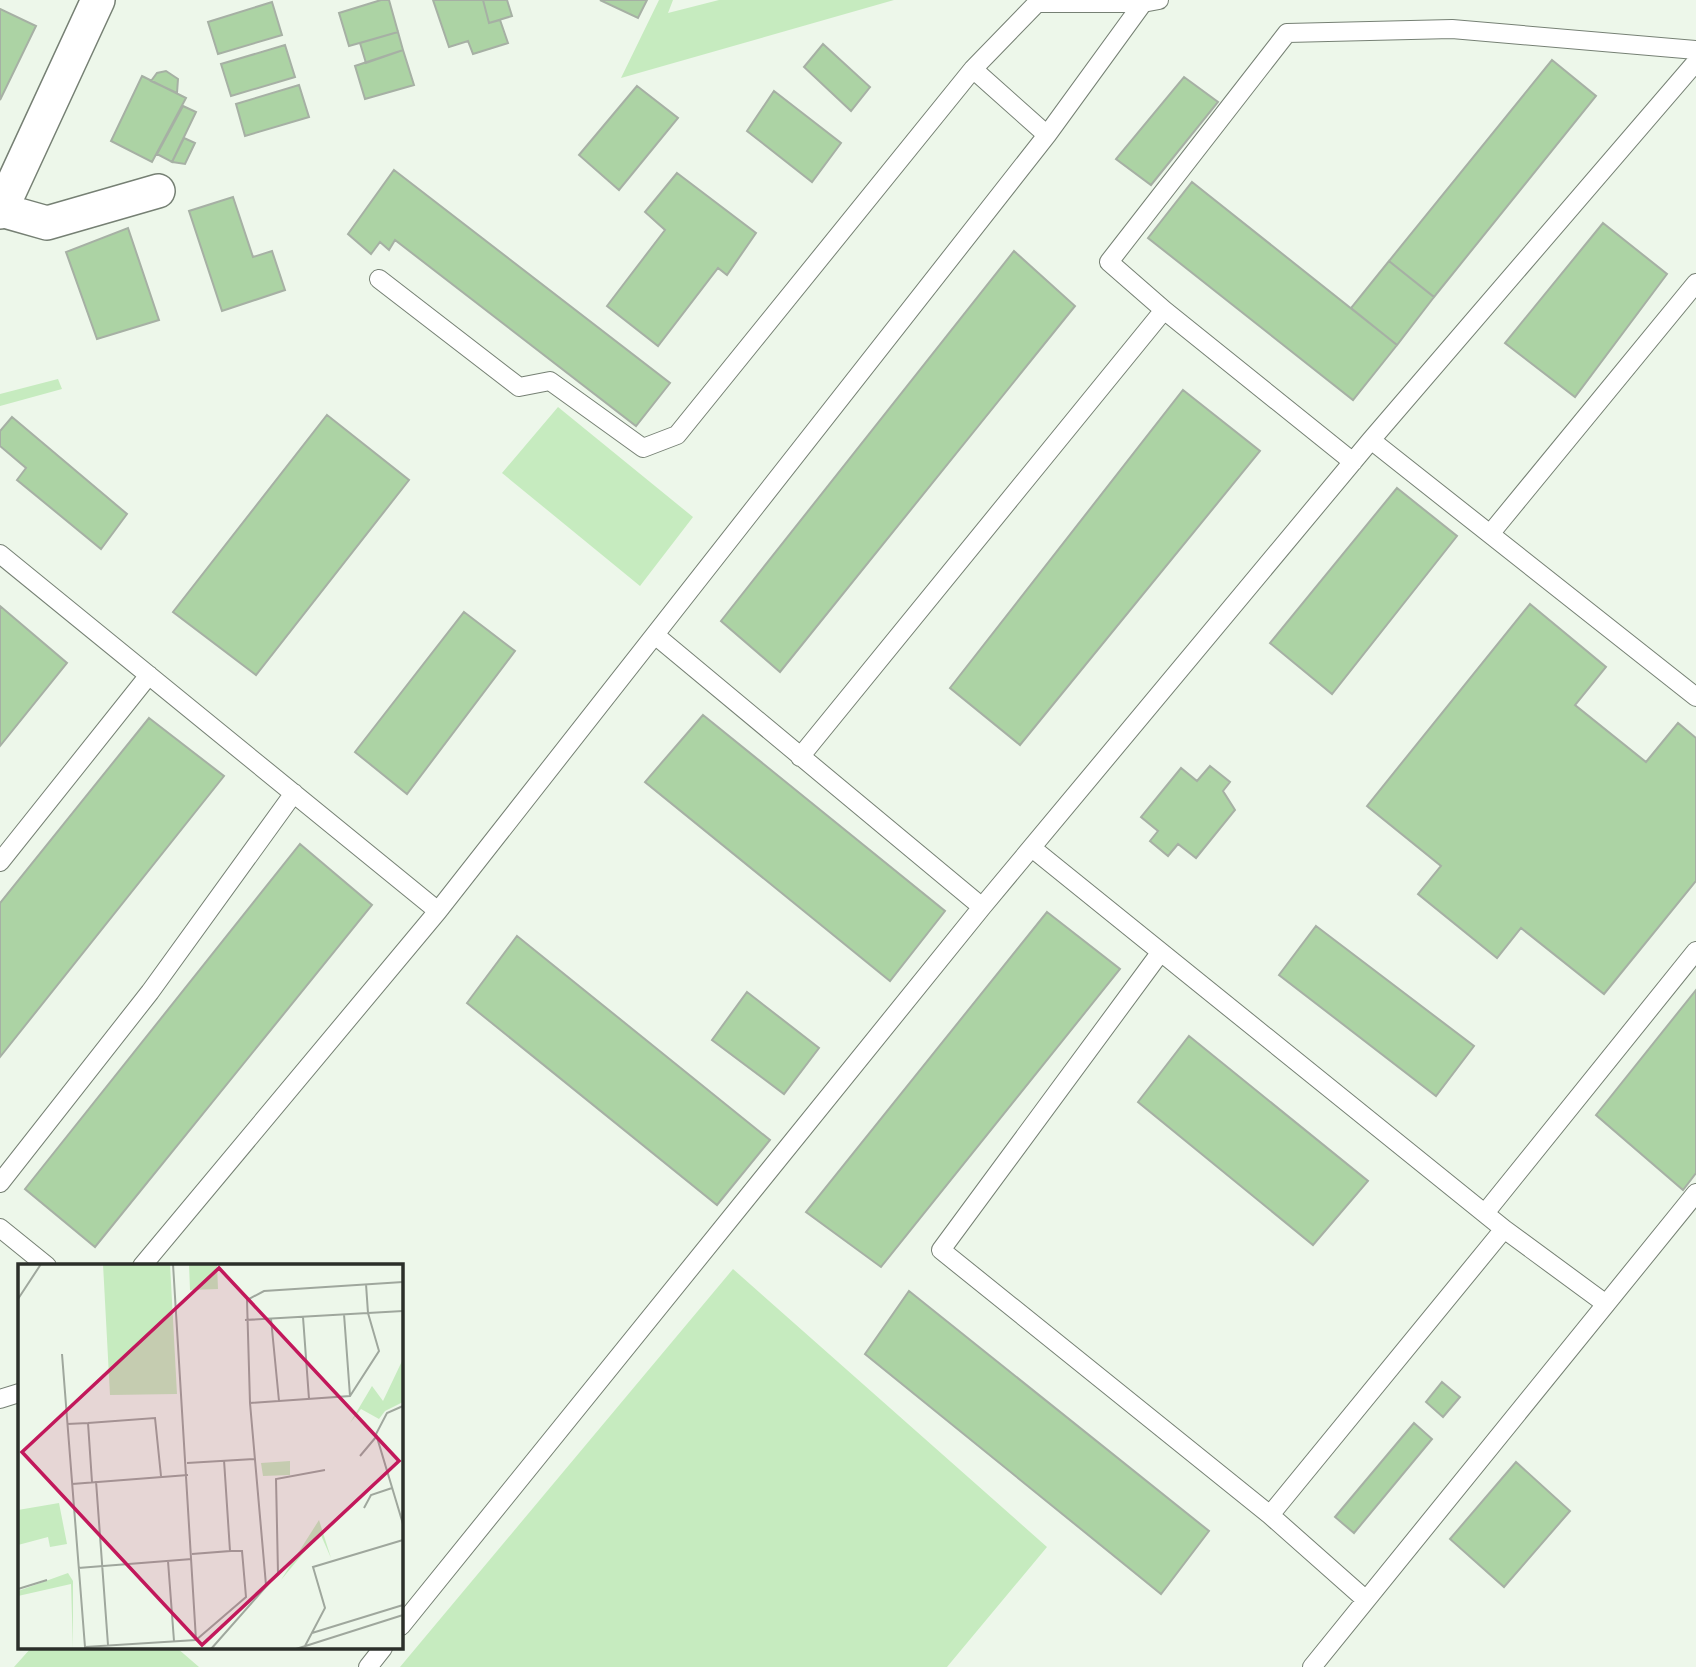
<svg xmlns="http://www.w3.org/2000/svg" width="1696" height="1667" font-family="Lato,sans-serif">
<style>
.green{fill:#c6ebbf}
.building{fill:#acd3a4;stroke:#a6b0a4;stroke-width:2}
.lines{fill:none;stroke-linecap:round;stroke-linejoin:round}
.service-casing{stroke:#768074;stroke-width:20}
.minor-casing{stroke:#768074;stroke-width:36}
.service{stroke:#fff;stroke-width:18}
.minor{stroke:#fff;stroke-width:33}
.inset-road{fill:none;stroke:#9fa79d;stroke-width:2}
.view{fill:#c2185b;fill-opacity:0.15;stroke:#c2185b;stroke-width:3.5}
.inset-edge{fill:none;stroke:#2b2f2a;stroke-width:3.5}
</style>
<rect width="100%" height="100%" fill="#edf7ea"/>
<path class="green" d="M659 0H673L668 13 719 0H894L621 78Z
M58 379 62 389 0 406V394Z
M558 407 693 517 640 586 502 473Z
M733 1269 1047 1547 947 1667H400Z
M31 1648H177L199 1667H14Z"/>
<path class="building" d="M381 0H389L398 32 349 46 339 13Z
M433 0H483L489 23 500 20 508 43 473 54 468 41 449 47Z
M483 0H507L512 16 489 23Z
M600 0H647L638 18Z
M272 2 282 35 218 54 208 22Z
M0 9 36 26 0 100Z
M398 32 403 50 366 63 360 43Z
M823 44 870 87 851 111 804 67Z
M285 45 295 77 231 96 221 64Z
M403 50 414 85 365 99 355 66Z
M1552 60 1596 96 1434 297 1389 261Z
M166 71 178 79 177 93 151 81 157 73Z
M142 76 186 98 152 162 111 141Z
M1184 77 1218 102 1151 185 1116 159Z
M299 85 309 117 245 136 236 104Z
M637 86 678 118 619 190 579 155Z
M774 91 841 143 812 182 747 131Z
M183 106 196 112 172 162 157 154Z
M184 138 195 143 185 164 172 162Z
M394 170 670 383 636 426 395 240 389 250 380 242 371 254 348 234Z
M677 173 756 233 727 275 718 268 658 346 607 306 665 230 645 212Z
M1192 182 1397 345 1353 400 1148 238Z
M233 197 253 257 272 251 285 290 222 311 189 211Z
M1603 223 1667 274 1575 397 1505 343Z
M128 228 159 320 97 339 66 252Z
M1014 251 1075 306 780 672 721 621Z
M1389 261 1434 297 1397 345 1351 308Z
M1183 390 1260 451 1020 745 950 688Z
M327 415 409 480 256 675 173 612Z
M12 417 127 514 101 549 17 480 26 468 0 446V431Z
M1397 488 1457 536 1332 694 1270 643Z
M1530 604 1606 667 1575 705 1646 762 1678 723 1696 738V881L1604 994 1521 928 1497 958 1418 894 1441 866 1367 806Z
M0 606 67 663 0 746Z
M464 612 515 651 407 794 355 752Z
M703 715 945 911 890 981 645 782Z
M149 718 224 776 0 1057V903Z
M1210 766 1230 782 1223 791 1235 810 1196 858 1178 844 1168 856 1150 841 1158 831 1141 817 1181 768 1197 781Z
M300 844 372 905 95 1247 25 1189Z
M1047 912 1120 969 881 1267 806 1212Z
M1316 926 1474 1046 1436 1096 1279 975Z
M517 936 770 1140 717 1205 467 1003Z
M1696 990V1173L1683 1190 1596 1115Z
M747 992 819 1048 784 1094 712 1040Z
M1189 1036 1368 1181 1313 1245 1138 1102Z
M909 1291 1209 1531 1161 1594 865 1354Z
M1442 1382 1460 1397 1443 1417 1426 1402Z
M1414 1423 1432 1439 1354 1533 1335 1517Z
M1516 1462 1570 1511 1504 1587 1450 1539Z"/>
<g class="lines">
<defs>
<path id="service" d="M973 69 1047 135
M379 279 519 387 550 381 643 448 677 435 973 69 1037 3H1143L1159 0
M1164 310 1109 262 1287 33 1452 29 1696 50
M1371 440 1696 697
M1490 534 1696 283
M0 554 438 911
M655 635 982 907
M800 757 1164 310 1353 462
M1032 848 1504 1229 1606 1304
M0 862 149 675
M1160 953 941 1250 1270 1515
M0 1183 150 992 294 793
M1485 1213 1696 951
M0 1228 47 1266
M142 1266 438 911 1047 135 1143 3
M0 1399 19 1393
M1366 1600 1270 1515 1504 1229
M401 1626 982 907 1371 440 1696 62
M368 1667 383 1648
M1312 1667 1696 1193"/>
<path id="minor" d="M1 210 47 223 158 191
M0 212 98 0"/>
</defs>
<use href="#service" class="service-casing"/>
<use href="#minor" class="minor-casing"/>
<use href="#service" class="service"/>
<use href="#minor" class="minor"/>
</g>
<g transform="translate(18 1264)">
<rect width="385" height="385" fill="#edf7ea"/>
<path d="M85 0H152L159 130 92 131ZM171 0H199L200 25 172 26ZM385 95V138L367 147 361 155 343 145 332 159 354 122 365 137ZM272 197V211L245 212 243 199ZM41 239 49 280 32 283 30 273 0 281V246ZM301 256 313 294 302 269 263 316ZM50 309 55 317V385L53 320 0 332V327Z" fill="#c6ebbf"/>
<path class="inset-road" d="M155 0 178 376M0 35 23 0M326 50 332 132M285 53 291 135M253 55 261 137M227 56 385 47M44 90 67 383 178 376 228 333 224 287H212M232 139 332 132 361 87 350 49 348 20M385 142 369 149 358 170 385 260M70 159 137 154 143 212M49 160 70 159 74 218M342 192 358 173M169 199 236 195M78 217 90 381M54 220 170 211M346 244 353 231 374 224M174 290 212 287 206 196M150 297 156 377M60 304 174 295M248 321 232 139 229 36 246 27 385 18M0 325 29 316M294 369 385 341M287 382 307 344 295 303 385 276M193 385 260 309 258 215 307 206M278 385 385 351"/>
<path class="view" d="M201 4 381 197 184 381 4 188Z"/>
<rect width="385" height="385" class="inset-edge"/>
</g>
</svg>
